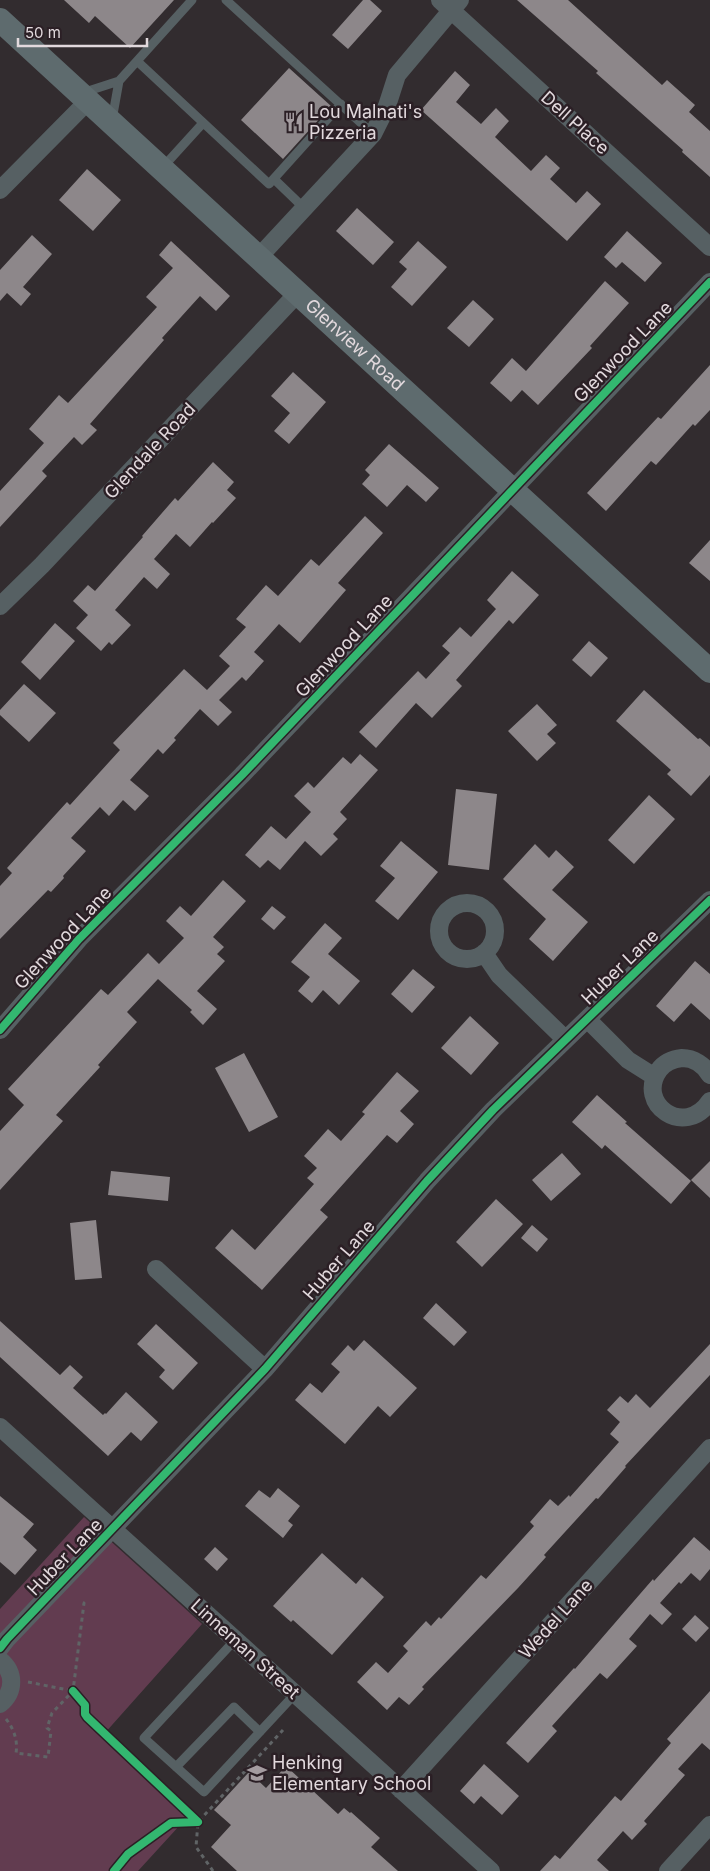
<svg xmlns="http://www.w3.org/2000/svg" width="710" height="1871" font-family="Inter,sans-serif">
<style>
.green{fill:#623c50}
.building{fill:#8d878a}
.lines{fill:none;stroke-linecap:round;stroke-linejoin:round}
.path{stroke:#606466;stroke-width:3;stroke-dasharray:4 4;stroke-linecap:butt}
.service{stroke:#566063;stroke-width:9}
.minor{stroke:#566063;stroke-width:18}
.secondary{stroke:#5e6b6e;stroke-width:24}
.cycleway-casing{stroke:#2b1f25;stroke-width:11}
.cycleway{stroke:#33b770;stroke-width:8}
.labels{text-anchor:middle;stroke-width:5;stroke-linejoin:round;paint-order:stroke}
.poi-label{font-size:18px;fill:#e2d9dd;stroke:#2b1f25;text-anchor:start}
.street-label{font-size:18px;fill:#e2d9dd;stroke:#2b1f25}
</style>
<rect width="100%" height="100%" fill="#322c2f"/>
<path class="green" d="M84 1517 202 1624 104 1734 191 1813 138 1871H0V1609Z"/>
<path class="building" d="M64 0H174L130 48 95 16 89 23Z
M363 0H370L382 11 348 49 332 35Z
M517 0H568L662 85 667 80 695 105 689 112 710 131V177L682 152 683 150 596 73 598 71Z
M289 68 331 106 283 159 241 120Z
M455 71 470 85 456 102 481 124 496 108 509 121 495 137 531 171 546 155 560 168 550 179 576 203 587 191 601 204 567 241 421 110Z
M87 169 121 200 93 231 59 200Z
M357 208 394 242 373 265 336 231Z
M627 231 662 263 645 282 622 262 616 268 604 257Z
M32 235 52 254 23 287 31 294 21 306 7 293 0 301V270Z
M171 241 230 296 216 311 200 296 162 338 164 340 90 424 97 430 82 445 74 437 42 471 47 476 0 527V491L44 443 29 429 59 395 68 403 157 307 146 297 173 268 159 255Z
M418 241 447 267 412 306 391 287 407 269 399 262Z
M605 281 629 303 590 346 592 348 538 405 522 390 511 402 490 383 512 358 526 371Z
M473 300 494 319 469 347 447 328Z
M710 365V410L695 426 693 424 656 465 651 461 606 511 587 493 658 417 661 419Z
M293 372 326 402 289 444 274 431 290 413 271 396Z
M389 444 439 488 426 502 407 485 387 507 362 484 370 475 365 470Z
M213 462 234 482 227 490 236 498 213 523 212 522 190 547 176 534 154 559 170 574 157 589 144 577 115 610 131 625 112 645 109 642 101 651 76 628 88 615 73 601 88 585 95 591 143 537 142 536 175 498 178 501Z
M365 516 383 533 338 583 346 590 300 643 279 624 254 652 264 661 246 681 242 677 219 700 232 712 218 726 200 709 174 738 176 740 163 754 158 749 130 780 149 796 135 811 123 800 109 816 100 807 71 838 86 851 63 876 64 878 51 892 48 890 0 939V886L12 873 7 868 67 802 70 805 120 750 113 743 184 669 207 690 230 666 219 656 246 627 236 619 266 585 278 596 311 559 319 566Z
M710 540V581L689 563Z
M512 571 539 595 513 624 509 620 456 680 462 686 432 718 416 703 376 748 359 732 418 671 426 679 450 653 442 646 460 627 471 637 496 609 487 600Z
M55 623 75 641 40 680 21 662Z
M589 641 608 658 591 677 572 660Z
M24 684 56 713 29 742 0 715V710Z
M644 690 698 739 700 738 710 747V775L691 796 667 774 671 770 616 721Z
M537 704 557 725 547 734 556 743 537 761 508 731Z
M360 754 378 770 340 812 347 819 333 834 338 839 321 856 305 841 280 870 268 860 260 868 245 855 271 826 286 839 311 812 294 796 308 782 314 788 343 757 351 764Z
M456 789 497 794 489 870 448 865Z
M649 795 675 819 634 864 608 840Z
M401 841 438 872 398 920 375 901 395 878 380 866Z
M535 844 549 858 556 850 574 867 552 890 588 922 553 961 529 939 546 919 503 879Z
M223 880 246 901 213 937 224 947 217 954 225 961 197 991 217 1009 203 1025 190 1012 192 1010 158 979 127 1012 137 1022 98 1065 100 1067 56 1115 63 1121 0 1190V1131L24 1105 8 1089 101 989 108 995 148 953 159 964 184 938 166 921 180 906 191 916Z
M272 906 286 917 274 930 261 919Z
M325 923 342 938 328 954 360 981 339 1005 323 990 312 1003 298 991 310 977 291 962Z
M695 961 710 974V1020L691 1003 674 1022 656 1006Z
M413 969 435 987 412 1013 391 994Z
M470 1016 499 1043 471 1075 441 1048Z
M244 1053 278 1117 249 1132 215 1068Z
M397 1072 419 1091 400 1111 414 1124 397 1143 387 1135 320 1210 328 1217 262 1290 215 1248 232 1229 255 1250 314 1184 307 1178 317 1168 304 1156 328 1129 341 1141 365 1114 362 1112Z
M597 1095 627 1122 625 1123 691 1181 671 1204 605 1145 602 1149 572 1122Z
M562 1153 581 1174 551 1201 532 1180Z
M710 1161V1198L691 1180Z
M111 1171 170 1177 168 1201 108 1195Z
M496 1199 523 1224 482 1267 456 1242Z
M96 1220 102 1278 75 1280 70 1223Z
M532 1225 548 1239 537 1252 521 1238Z
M436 1303 467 1332 454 1346 423 1318Z
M0 1321 60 1375 70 1365 83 1377 73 1388 103 1415 105 1413 106 1414 126 1392 158 1422 141 1441 131 1432 108 1456 0 1357Z
M156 1324 198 1363 173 1390 159 1377 165 1370 137 1344Z
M364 1340 417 1388 390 1417 378 1406 345 1444 295 1400 310 1383 322 1393 340 1372 331 1364 348 1345 354 1351Z
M710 1344V1375L625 1466 626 1467 598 1499 596 1498 544 1555 546 1557 518 1588 422 1687 424 1689 409 1705 399 1697 387 1710 357 1682 376 1662 388 1673 408 1651 403 1646 426 1621 431 1626 439 1617 441 1619 481 1575 486 1579 534 1526 530 1522 550 1499 558 1506 569 1495 570 1497 619 1442 610 1434 620 1422 607 1410 620 1396 628 1403 636 1394 650 1408Z
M278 1488 300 1506 288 1521 293 1525 283 1538 245 1506 259 1490 270 1498Z
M0 1496 34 1524 23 1537 37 1550 15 1575 0 1562Z
M694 1537 710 1551V1569L700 1581 691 1573 681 1584 679 1582 660 1603 672 1614 662 1625 650 1614 629 1639 637 1646 607 1679 600 1673 552 1726 557 1731 528 1763 506 1743 574 1668 575 1669 653 1579 654 1581Z
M215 1547 228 1559 217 1571 204 1559Z
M322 1553 356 1584 362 1577 384 1597 332 1655 293 1620 291 1622 273 1606Z
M695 1615 709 1628 696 1642 682 1629Z
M710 1691V1750L702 1743 678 1769 685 1775 644 1821 647 1824 632 1840 623 1831 597 1860 609 1871H540L555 1855 560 1859 615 1796 621 1801 671 1743 667 1739Z
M484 1764 519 1796 502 1815 481 1796 474 1804 460 1791Z
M286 1766 338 1814 344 1808 350 1813 351 1812 380 1838 371 1847 398 1871H237L211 1847 231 1825 214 1810 249 1772 266 1788Z"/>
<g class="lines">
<path class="path" d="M28 1682 73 1691
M6 1719C14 1729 18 1741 16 1753L48 1757 51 1731 47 1728 52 1713 73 1691 84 1603 82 1602
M213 1871 196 1847 198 1822 283 1730"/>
<path class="service" d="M226 0 373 134
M137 61 269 184 341 104
M82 93 119 81 192 0
M112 120 119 81
M163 167 203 123
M274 179 304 208
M235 1640 144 1738 204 1792 295 1694
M176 1767 234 1707 260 1732"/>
<path class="minor" d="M440 0 710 247
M0 190 88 101
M258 258 373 134 387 106 397 75 460 0
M0 606 42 565 297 294
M439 931a28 28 0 1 1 56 0a28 28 0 1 1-56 0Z
M484 953 499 975 565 1039
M587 1019 628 1060 655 1077
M0 1030 79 939 242 775 710 282
M710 1075C704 1065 694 1058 682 1058 673 1059 664 1063 659 1070 635 1104 685 1139 710 1101
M156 1269 265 1369
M0 1427 491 1871
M0 1648 7 1639 265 1369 427 1181 493 1110 710 900
M0 1660C15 1672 15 1692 0 1704
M401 1790 710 1448
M668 1871 710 1825"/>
<path class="secondary" id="s1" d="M0 20C236 238 475 453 710 671"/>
<defs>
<path id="cycleway" d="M0 1030 79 939 242 775 710 282
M0 1648 7 1639 265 1369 427 1181 493 1110 710 900
M73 1691 85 1705V1714L87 1717 198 1822 171 1823 128 1854 114 1871"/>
</defs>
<use href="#cycleway" class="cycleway-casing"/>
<use href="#cycleway" class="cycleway"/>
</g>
<defs>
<symbol id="restaurant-bare" viewBox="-9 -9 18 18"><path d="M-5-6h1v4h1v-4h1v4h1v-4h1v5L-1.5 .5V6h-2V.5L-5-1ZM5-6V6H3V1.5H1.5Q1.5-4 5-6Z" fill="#a49ca0" stroke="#2b1f25" stroke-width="2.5" paint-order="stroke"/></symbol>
<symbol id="school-bare" viewBox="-9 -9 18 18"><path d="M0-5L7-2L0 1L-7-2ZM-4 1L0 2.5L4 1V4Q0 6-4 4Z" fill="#a49ca0" stroke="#2b1f25" stroke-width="2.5" paint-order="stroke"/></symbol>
</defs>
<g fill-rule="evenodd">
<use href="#restaurant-bare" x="280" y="108" width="28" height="28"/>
<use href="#school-bare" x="243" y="1759" width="28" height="28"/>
</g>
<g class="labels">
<g class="poi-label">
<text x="309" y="118">Lou Malnati's<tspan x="309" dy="21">Pizzeria</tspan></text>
<text x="272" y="1769">Henking<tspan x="272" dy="21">Elementary School</tspan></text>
</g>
<g class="street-label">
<text transform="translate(575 123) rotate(42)" y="6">Dell Place</text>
<text dy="6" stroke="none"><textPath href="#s1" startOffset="481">Glenview Road</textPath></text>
<text transform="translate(623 352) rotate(-46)" y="6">Glenwood Lane</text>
<text transform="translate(150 451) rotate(-47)" y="6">Glendale Road</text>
<text transform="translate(344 646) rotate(-47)" y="6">Glenwood Lane</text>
<text transform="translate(63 938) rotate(-47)" y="6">Glenwood Lane</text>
<text transform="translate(620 967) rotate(-44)" y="6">Huber Lane</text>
<text transform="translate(339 1260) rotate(-49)" y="6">Huber Lane</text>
<text transform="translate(65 1557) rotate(-46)" y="6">Huber Lane</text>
<text transform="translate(556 1619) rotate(-48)" y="6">Wedel Lane</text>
<text transform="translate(245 1649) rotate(42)" y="6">Linneman Street</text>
</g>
</g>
<path d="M18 38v8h129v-8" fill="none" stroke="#e2d9dd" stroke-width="2.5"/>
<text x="25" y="38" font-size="15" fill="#e2d9dd" stroke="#2b1f25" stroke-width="4" paint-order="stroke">50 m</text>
</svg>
